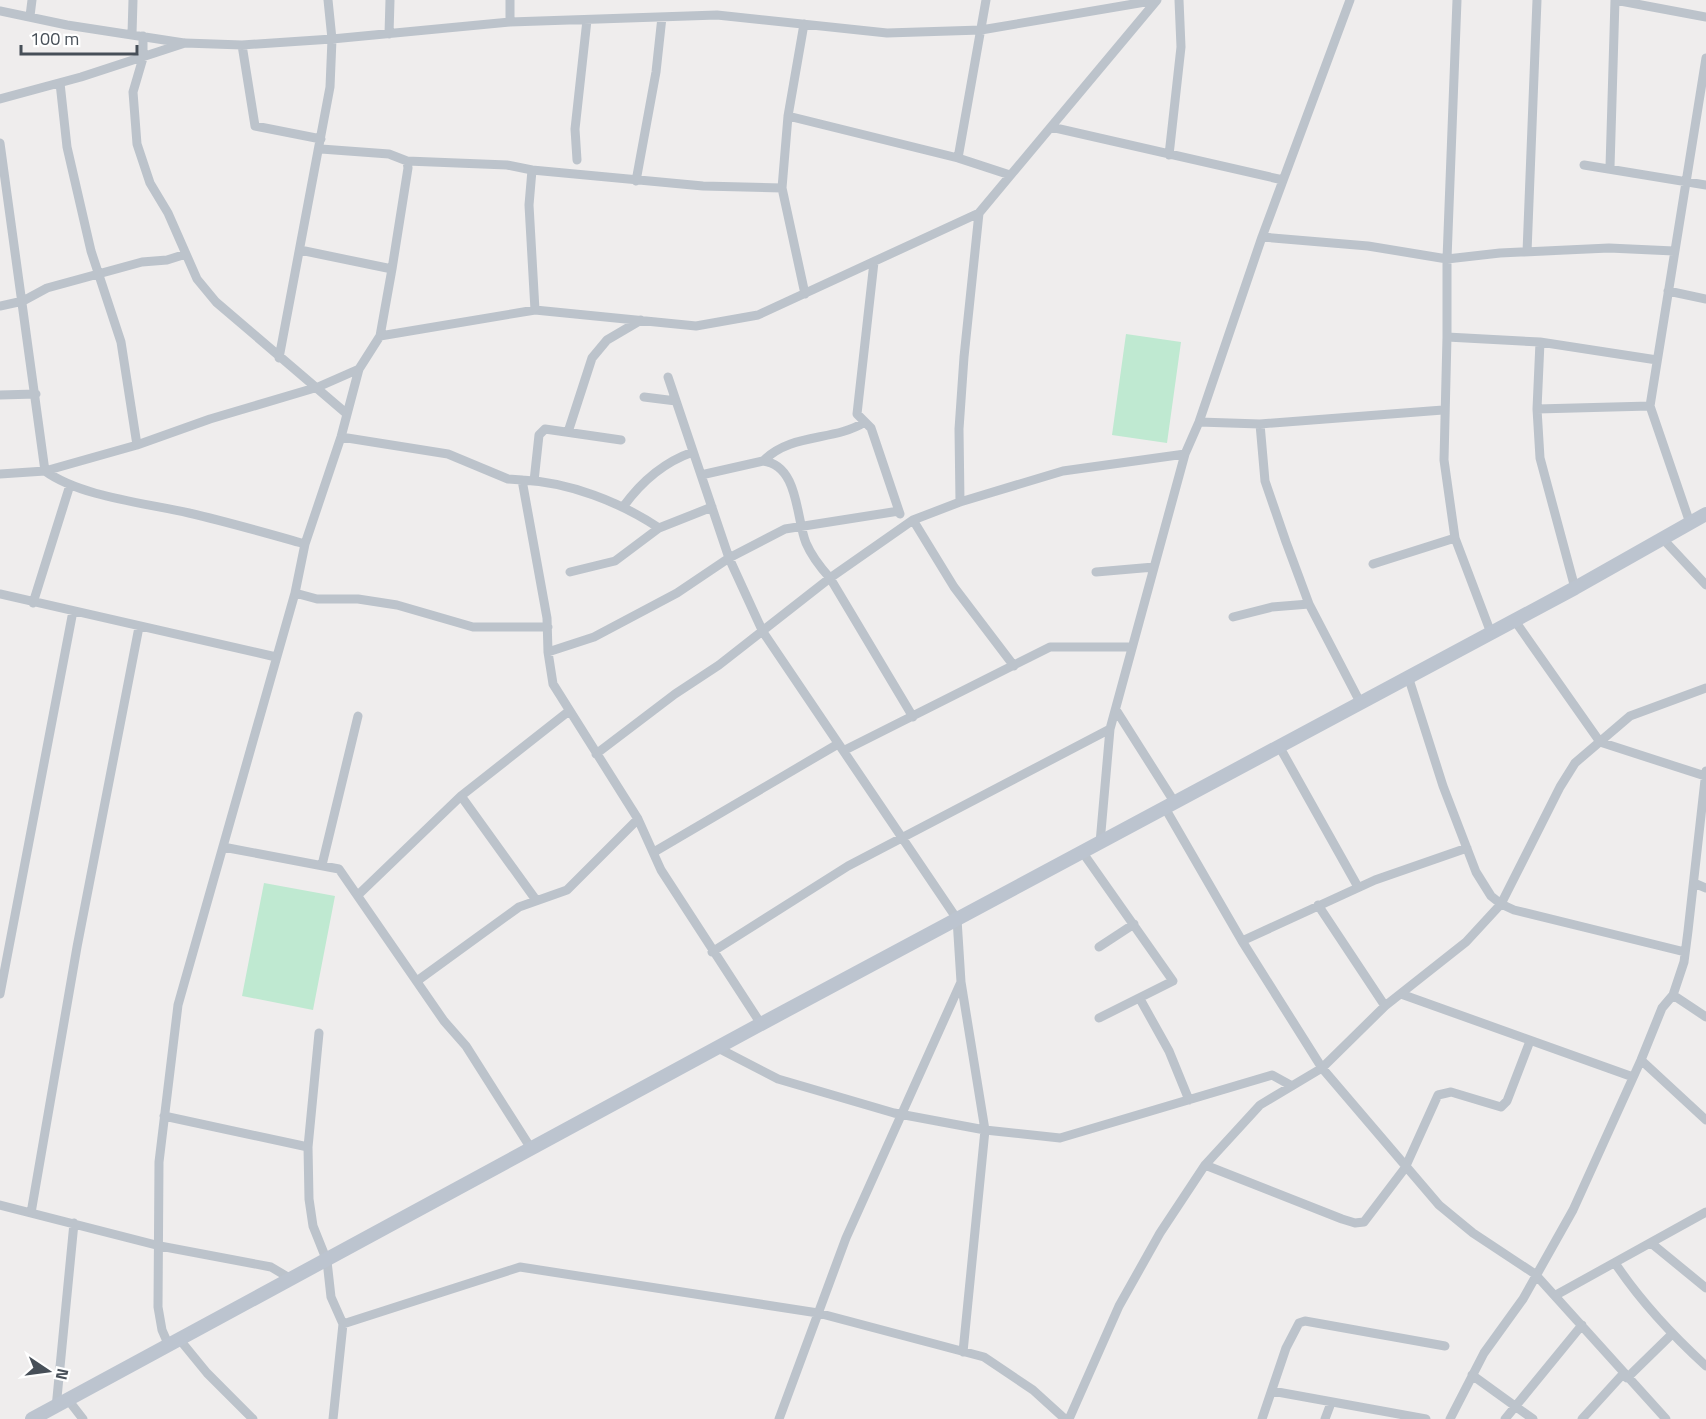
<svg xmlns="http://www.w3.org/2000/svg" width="1706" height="1419" font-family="'Titillium Web',sans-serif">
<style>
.green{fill:#bfe9d1}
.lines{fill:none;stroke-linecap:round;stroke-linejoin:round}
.minor{stroke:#bcc3cb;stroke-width:9}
.secondary{stroke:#bcc4cf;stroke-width:14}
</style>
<rect width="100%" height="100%" fill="#efeded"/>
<path class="green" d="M1126 334 1181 342 1167 443 1112 435Z
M264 883 335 896 313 1010 242 996Z"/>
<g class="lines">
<path class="minor" d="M1457 0 1447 259V337L1444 460 1455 538 1491 633
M1615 0 1706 17
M0 11 67 25 184 43
M30 16 32 0
M510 22V0
M804 24 788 116 782 188 805 294
M132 34 133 0
M389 34 390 0
M143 36V58L133 92 137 144 150 183 168 213 197 279 216 302 347 414
M242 45 255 126 321 139
M60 83 67 147 91 251 121 342 137 445
M0 99 81 77 185 43 242 45 332 39 510 22 717 15 887 33 981 30 1157 0
M788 116 958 158 1010 175
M1051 127 1283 180
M0 143 45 471C81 497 146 503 189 513 228 522 266 533 305 544
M1169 155 1181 47 1179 0
M958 158 986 0
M577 160 575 129 587 20
M407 161 507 165 532 170
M1584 165 1706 185
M1610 167 1615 0
M636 181 656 72 662 17
M1262 237 1368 246 1447 259 1500 253 1609 248 1674 251
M300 250 392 269 408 168 407 161 389 154 321 149
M1527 252 1537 0
M874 262 857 414 871 428 900 514
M1668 291 1706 299
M0 306 23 301 47 288 142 262 167 260 186 254
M535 310 529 205 532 170 703 186 782 188
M380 336 535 310 696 326 758 315 979 213 1157 0
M1447 337 1540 342 1657 360
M1540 342 1537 409 1540 458 1575 588
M279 358 330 87 332 39 328 0
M668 377 729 558 763 632 957 919 961 982 985 1130 963 1352
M0 395 36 394
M644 397 676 401
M1537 409 1650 406
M1199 422 1260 424 1443 410
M1260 424 1265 481 1286 542 1309 604 1360 702
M568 432 592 358 607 340 641 320
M341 437 448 454 508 479 522 480 547 618 548 652 553 684 638 819 661 870 761 1024
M763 461C792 432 833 442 865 422
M0 474 45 471 137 445 210 419 318 387 359 369
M701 475 763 461C799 465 796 519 806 543 812 557 820 567 830 578L913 717
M522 480C569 482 620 502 659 528L712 507
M534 481 539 435 545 429 621 440
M960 502 959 429 964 357 979 213
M623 507C641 482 664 462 693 452
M913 520 954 587 1014 666
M1690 523 1650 406 1706 58
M1662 538 1706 585
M1373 564 1455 538
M570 572 615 561 659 528
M1096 572 1154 567
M295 593 317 599H358L397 605 473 627H548
M0 594 276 657
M33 603 70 485
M1233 617 1272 607 1309 604
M1515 621 1600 742 1705 776
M548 652 594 637 677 593 729 558 785 529 899 511
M1408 676 1443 786 1476 872 1491 896 1501 904 1514 910 1685 952
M1116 710 1175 803
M1279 746 1358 887
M845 750 1050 647H1130
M596 754 675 694 719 665 830 578 913 520 960 502 1063 471 1185 454
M461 796 536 900
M1165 808 1242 941 1322 1068 1439 1205 1473 1233 1535 1274 1666 1419
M1100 843 1110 729 1185 454 1199 422 1262 237 1350 0
M223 847 339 869 444 1021 466 1046 532 1150
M654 852 838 744
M1083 853 1173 981 1099 1018
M322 865 358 716
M1694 883 1706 888
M358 895 461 796 569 711
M1318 905 1385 1006
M1242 941 1375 880 1467 848
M1099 947 1134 924
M712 952 848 866 1110 729
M417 981 519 907 567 890 638 819
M0 994 73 611
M1401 994 1633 1077
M1673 995 1706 1017
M1140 999 1169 1051 1189 1100
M319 1033 308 1147 309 1199 313 1226 327 1261 331 1297 343 1324 333 1419
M718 1048 778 1079 894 1113 985 1130 1060 1138 1272 1075 1292 1086
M1641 1060 1706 1120
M164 1116 308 1147
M1205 1165 1342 1219 1355 1223 1364 1222 1405 1168 1438 1095 1451 1092 1501 1107 1507 1101 1530 1041
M0 1205 160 1246 271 1267 291 1279
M31 1213 77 947 139 627
M1651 1243 1706 1288
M1615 1263C1641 1302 1671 1334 1706 1366
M1556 1295 1706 1212
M343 1324 520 1267 818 1313 984 1357 1033 1390 1065 1419
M180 1340 207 1373 253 1419
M169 1346 162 1330 158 1307 159 1162 178 1005 295 593 305 544 341 437 359 369 380 336 392 269
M1472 1375 1533 1419
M1627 1378 1671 1335
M1272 1391 1426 1419
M69 1401 83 1419
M56 1408 74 1223
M779 1419 846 1238 961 982
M1069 1419 1119 1306 1160 1233 1205 1165 1260 1105 1322 1068 1385 1006 1466 942 1501 904 1560 787 1575 763 1630 716 1706 688
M1262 1419 1286 1348 1299 1323 1305 1321 1445 1346
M1325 1419 1331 1403
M1450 1419 1484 1353 1523 1299 1573 1210 1641 1060 1662 1008 1673 995 1684 962 1688 931 1706 771
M1505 1419 1582 1325
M1582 1419 1623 1374"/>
<path class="secondary" d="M32 1419 761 1024 1575 588 1706 514"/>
</g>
<g transform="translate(48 1371) rotate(103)" stroke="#ffffff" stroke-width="4.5" paint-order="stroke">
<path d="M0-4.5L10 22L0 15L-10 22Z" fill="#474f58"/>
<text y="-9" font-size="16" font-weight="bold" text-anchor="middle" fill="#474f58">N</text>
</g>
<path d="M21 45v9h116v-9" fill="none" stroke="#474f58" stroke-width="3"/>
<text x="30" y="45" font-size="18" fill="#474f58" stroke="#ffffff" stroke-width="4.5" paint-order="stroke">100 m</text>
</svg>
